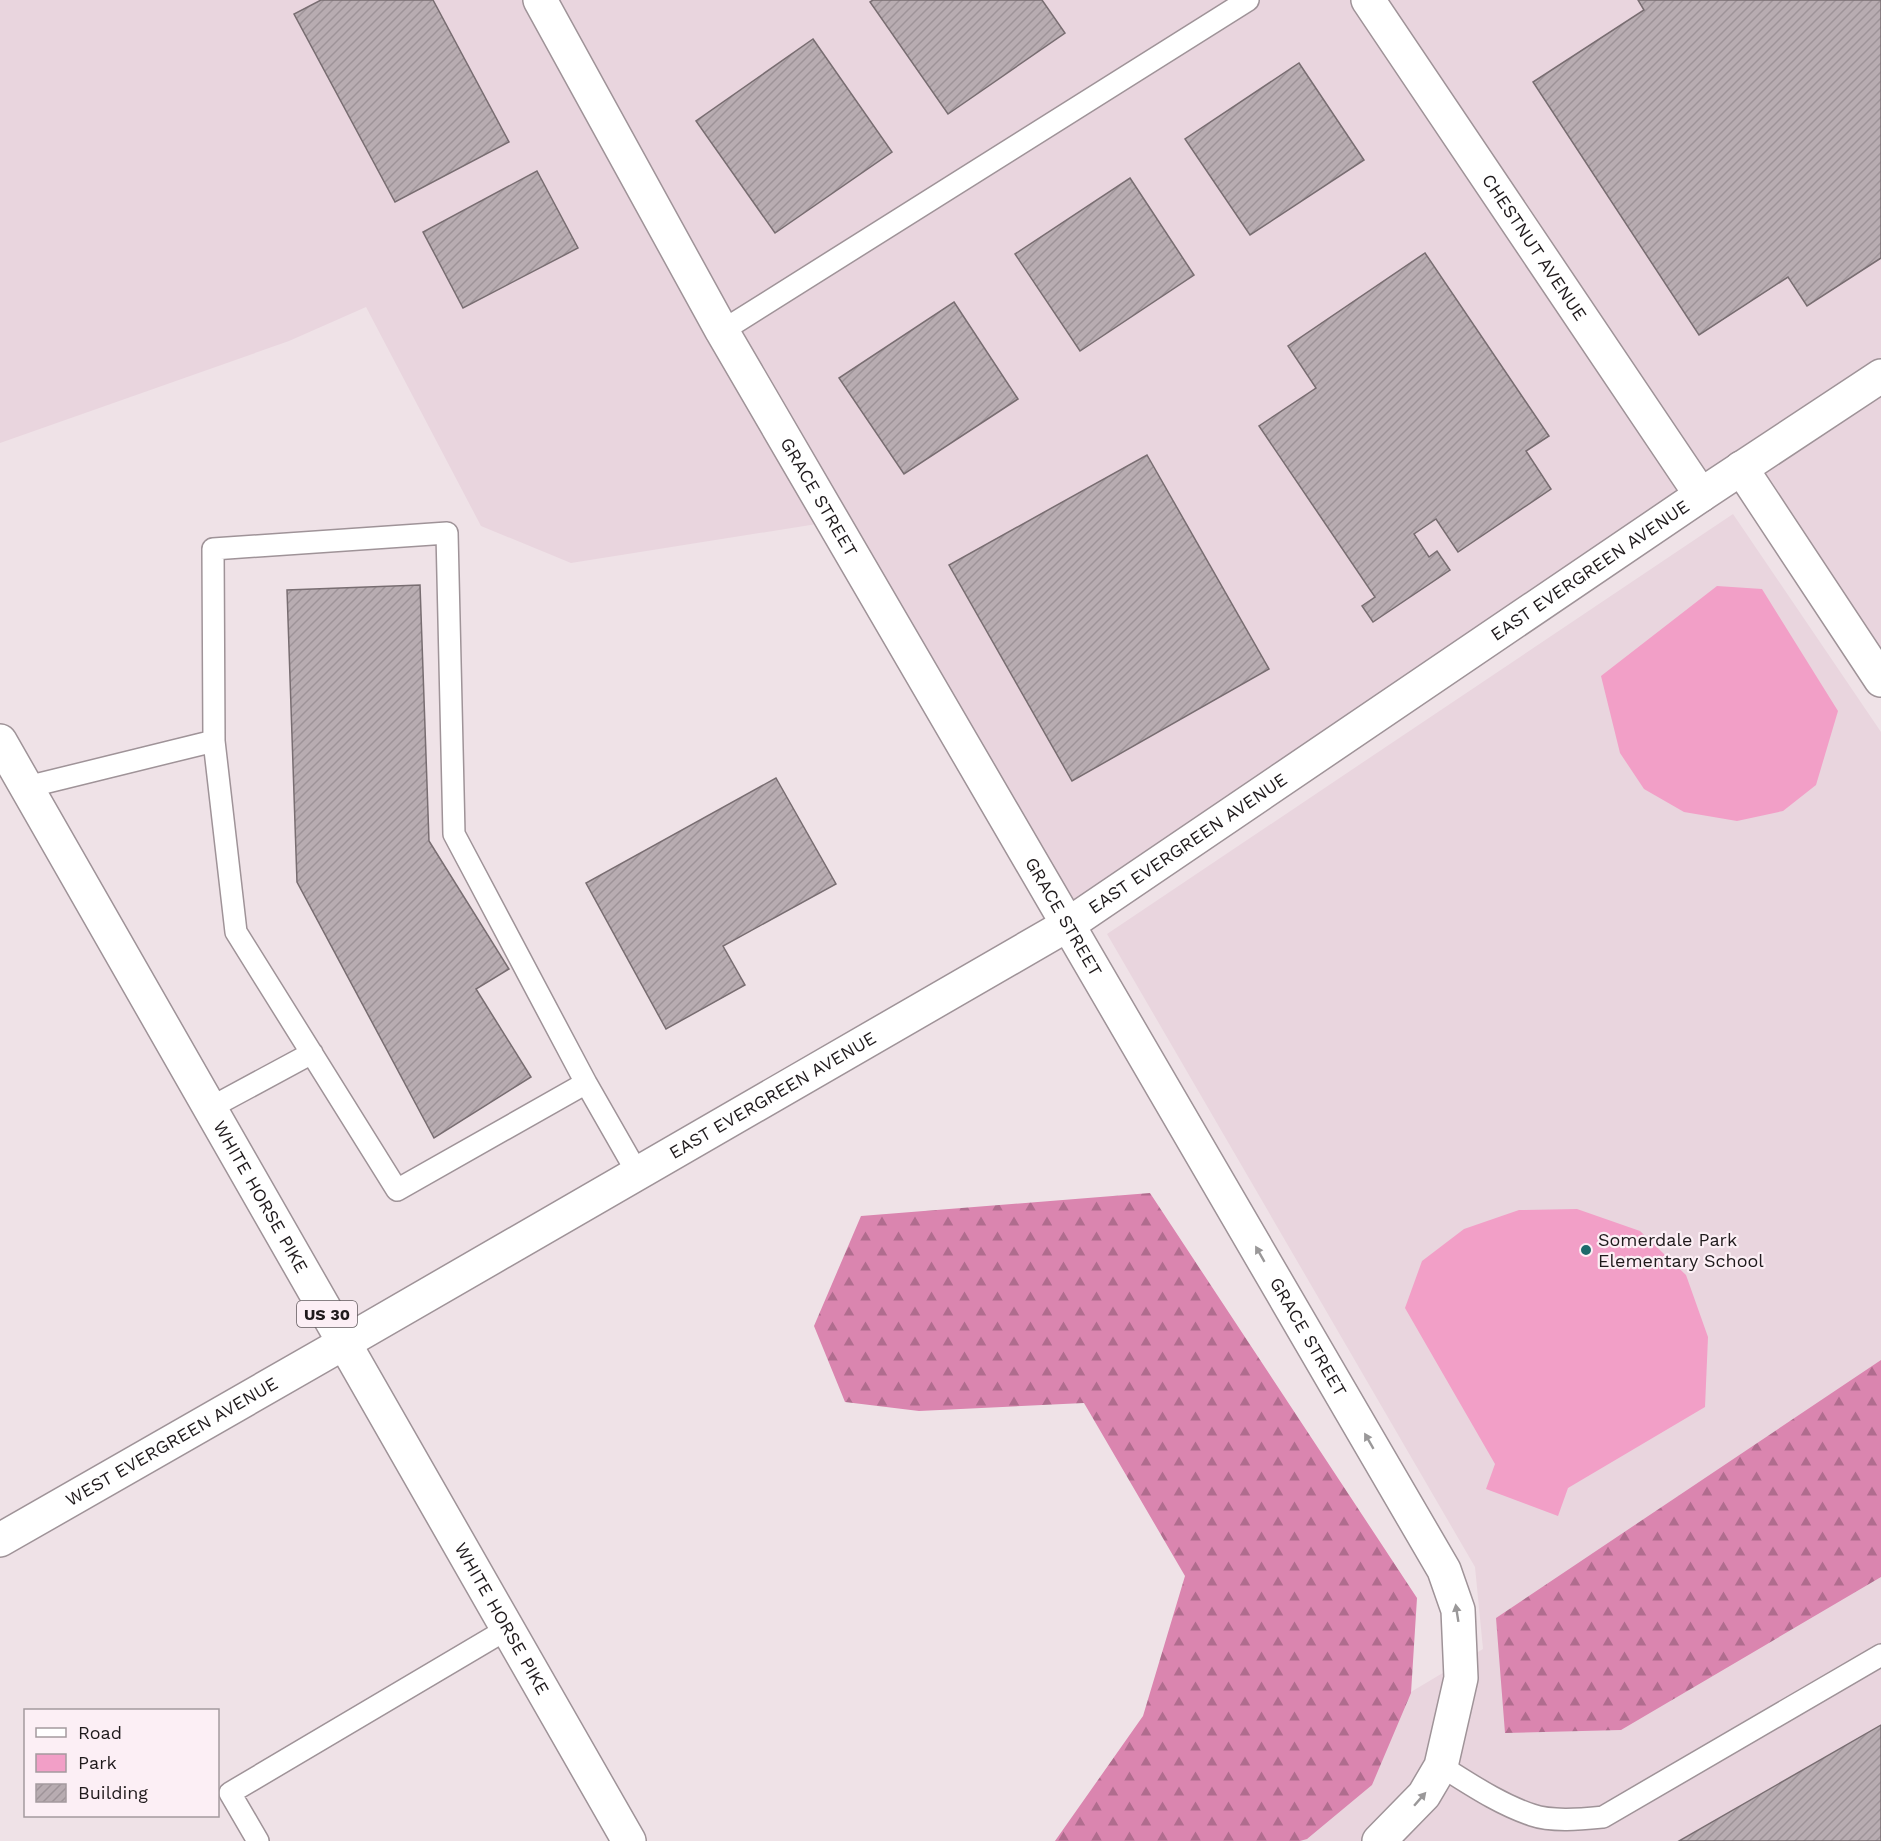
<svg xmlns="http://www.w3.org/2000/svg" width="1881" height="1841" font-family="'Work Sans',sans-serif">
<style>
.built{fill:#e9d5de}
.green{fill:#f29fc7}
.forest{fill:url(#forest-firs)}
.building{fill:url(#building-hatch);stroke:#786d71;stroke-width:1.5}
.lines{fill:none;stroke-linecap:round;stroke-linejoin:round}
.service-casing{stroke:#9f9398;stroke-width:24}
.minor-casing{stroke:#9f9398;stroke-width:36}
.tertiary-casing{stroke:#9f9398;stroke-width:36}
.trunk-casing{stroke:#9f9398;stroke-width:36}
.service{stroke:#fff;stroke-width:21}
.minor{stroke:#fff;stroke-width:33}
.tertiary{stroke:#fff;stroke-width:33}
.trunk{stroke:#fff;stroke-width:33}
.oneway{fill:#9a9899}
.poi-dot{fill:#1d6a6b;stroke:#fceff5;stroke-width:2}
.labels{text-anchor:middle;stroke-width:4.5;stroke-linejoin:round;paint-order:stroke}
.shield{fill:#fceff5;stroke:#615a5d;stroke-width:1.5}
.shield-label{font-size:16px;font-weight:bold;fill:#1f1a1c}
.street-label{font-size:18px;fill:#1f1a1c;stroke:#fceff5}
.poi-label{font-size:18px;fill:#1f1a1c;stroke:#fceff5;text-anchor:start}
</style>
<defs>
<pattern id="forest-firs" width="22" height="20" patternUnits="userSpaceOnUse" patternTransform="scale(1.5)"><rect width="22" height="20" fill="#da85af"/><path d="M5 1l3.5 6h-7zM16 11l3.5 6h-7z" fill="#b06c8e"/></pattern>
<pattern id="building-hatch" width="6" height="6" patternUnits="userSpaceOnUse" patternTransform="scale(1.5)"><rect width="6" height="6" fill="#b8acb1"/><path d="M-1 1l2-2M0 6l6-6M5 7l2-2" fill="none" stroke="#9e9398"/></pattern>
</defs>
<rect width="100%" height="100%" fill="#efe2e7"/>
<path class="built" d="M0 0H1881V692L1732 476 1069 924 848 519 571 563 481 526 366 307 289 341 0 443Z
M1733 514 1881 732V1841H1161L1483 1649 1475 1567 1107 934Z"/>
<path class="green" d="M1717 586 1762 589 1838 711 1816 785 1783 811 1737 821 1684 812 1644 789 1620 753 1601 676Z
M1577 1209 1640 1231 1686 1275 1708 1337 1705 1407 1568 1488 1558 1516 1486 1489 1495 1464 1405 1308 1422 1261 1464 1229 1519 1210Z"/>
<path class="forest" d="M1150 1193 1417 1598 1411 1693 1372 1785 1307 1839 1300 1841H1055L1143 1716 1185 1576 1084 1403 919 1411 845 1402 814 1326 861 1216Z
M1881 1360V1577L1621 1730 1505 1733 1496 1618Z"/>
<path class="building" d="M321 0H433L509 142 395 202 294 14Z
M873 0H1042L1065 33 948 114 870 2Z
M1638 0H1881V258L1807 306 1788 277 1699 335 1533 82 1644 10Z
M813 39 892 152 775 233 696 121Z
M1299 63 1364 160 1250 235 1185 139Z
M537 171 578 248 463 308 423 232Z
M1130 178 1194 275 1080 351 1015 254Z
M1425 253 1549 436 1526 451 1551 489 1458 552 1436 519 1414 534 1429 557 1437 551 1450 570 1373 622 1362 606 1375 597 1259 426 1316 388 1288 346Z
M954 302 1018 399 904 474 839 378Z
M1147 455 1269 669 1072 781 949 565Z
M420 585 429 841 509 969 476 989 531 1077 434 1138 297 882 287 590Z
M776 778 836 884 723 946 745 985 666 1029 586 883Z
M1881 1725V1841H1679Z"/>
<g class="lines">
<defs>
<path id="service" d="M722 331 1248 0
M214 741 236 932 397 1190 586 1083
M27 787 214 741 213 549 447 533 454 834 586 1083 638 1174
M210 1108 312 1053
M1441 1766C1470 1784 1499 1804 1532 1815 1552 1822 1582 1819 1603 1817L1881 1655
M258 1841 230 1793 507 1629"/>
<g id="minor">
<path id="s1" d="M540 0 722 331 1444 1570 1458 1610 1461 1678 1441 1766 1424 1795 1379 1841"/>
<path id="s2" d="M1368 0 1701 495"/>
<path d="M1741 468 1881 680"/>
<path id="s3" d="M344 1343 1069 924 1701 495 1881 376"/>
</g>
<g id="tertiary">
<path id="s4" d="M0 1540 344 1343"/>
</g>
<g id="trunk">
<path id="s5" d="M0 741 629 1841"/>
</g>
</defs>
<use href="#service" class="service-casing"/>
<use href="#minor" class="minor-casing"/>
<use href="#tertiary" class="tertiary-casing"/>
<use href="#trunk" class="trunk-casing"/>
<use href="#service" class="service"/>
<use href="#minor" class="minor"/>
<use href="#tertiary" class="tertiary"/>
<use href="#trunk" class="trunk"/>
</g>
<defs><path id="oneway-solid" d="M-6-.8H1V-3.2L6.5 0L1 3.2V.8H-6Z" transform="scale(1.5)"/></defs>
<g class="oneway">
<use href="#oneway-solid" transform="translate(1260 1254) rotate(-120)"/>
<use href="#oneway-solid" transform="translate(1369 1441) rotate(-120)"/>
<use href="#oneway-solid" transform="translate(1457 1613) rotate(-99)"/>
<use href="#oneway-solid" transform="translate(1420 1799) rotate(-49)"/>
</g>
<circle class="poi-dot" cx="1586" cy="1250" r="6"/>
<g class="labels">
<rect class="shield" x="297" y="1301" width="60" height="26" rx="4.5"/>
<g class="shield-label">
<text x="327" y="1320">US 30</text>
</g>
<g class="street-label">
<text dy="6" stroke="none"><textPath href="#s2" startOffset="298">CHESTNUT AVENUE</textPath></text>
<text dy="6" stroke="none"><textPath href="#s1" startOffset="570">GRACE STREET</textPath></text>
<text dy="6" stroke="none"><textPath href="#s3" startOffset="1467">EAST EVERGREEN AVENUE</textPath></text>
<text dy="6" stroke="none"><textPath href="#s3" startOffset="981">EAST EVERGREEN AVENUE</textPath></text>
<text dy="6" stroke="none"><textPath href="#s1" startOffset="1056">GRACE STREET</textPath></text>
<text dy="6" stroke="none"><textPath href="#s3" startOffset="495">EAST EVERGREEN AVENUE</textPath></text>
<text dy="6" stroke="none"><textPath href="#s5" startOffset="525">WHITE HORSE PIKE</textPath></text>
<text dy="6" stroke="none"><textPath href="#s1" startOffset="1542">GRACE STREET</textPath></text>
<text dy="6" stroke="none"><textPath href="#s4" startOffset="198">WEST EVERGREEN AVENUE</textPath></text>
<text dy="6" stroke="none"><textPath href="#s5" startOffset="1011">WHITE HORSE PIKE</textPath></text>
</g>
<g class="poi-label">
<text x="1598" y="1246">Somerdale Park<tspan x="1598" dy="21">Elementary School</tspan></text>
</g>
</g>
<rect x="24" y="1709" width="195" height="108" fill="#fceff5" stroke="#a49a9e" stroke-width="1.5"/>
<rect x="36" y="1728" width="30" height="9" fill="#ffffff" stroke="#a49a9e" stroke-width="1.5"/>
<text x="78" y="1739" font-size="18" fill="#1f1a1c">Road</text>
<rect x="36" y="1754" width="30" height="18" fill="#f29fc7" stroke="#a49a9e" stroke-width="1.5"/>
<text x="78" y="1769" font-size="18" fill="#1f1a1c">Park</text>
<rect x="36" y="1784" width="30" height="18" fill="url(#building-hatch)" stroke="#a49a9e" stroke-width="1.5"/>
<text x="78" y="1799" font-size="18" fill="#1f1a1c">Building</text>
</svg>
